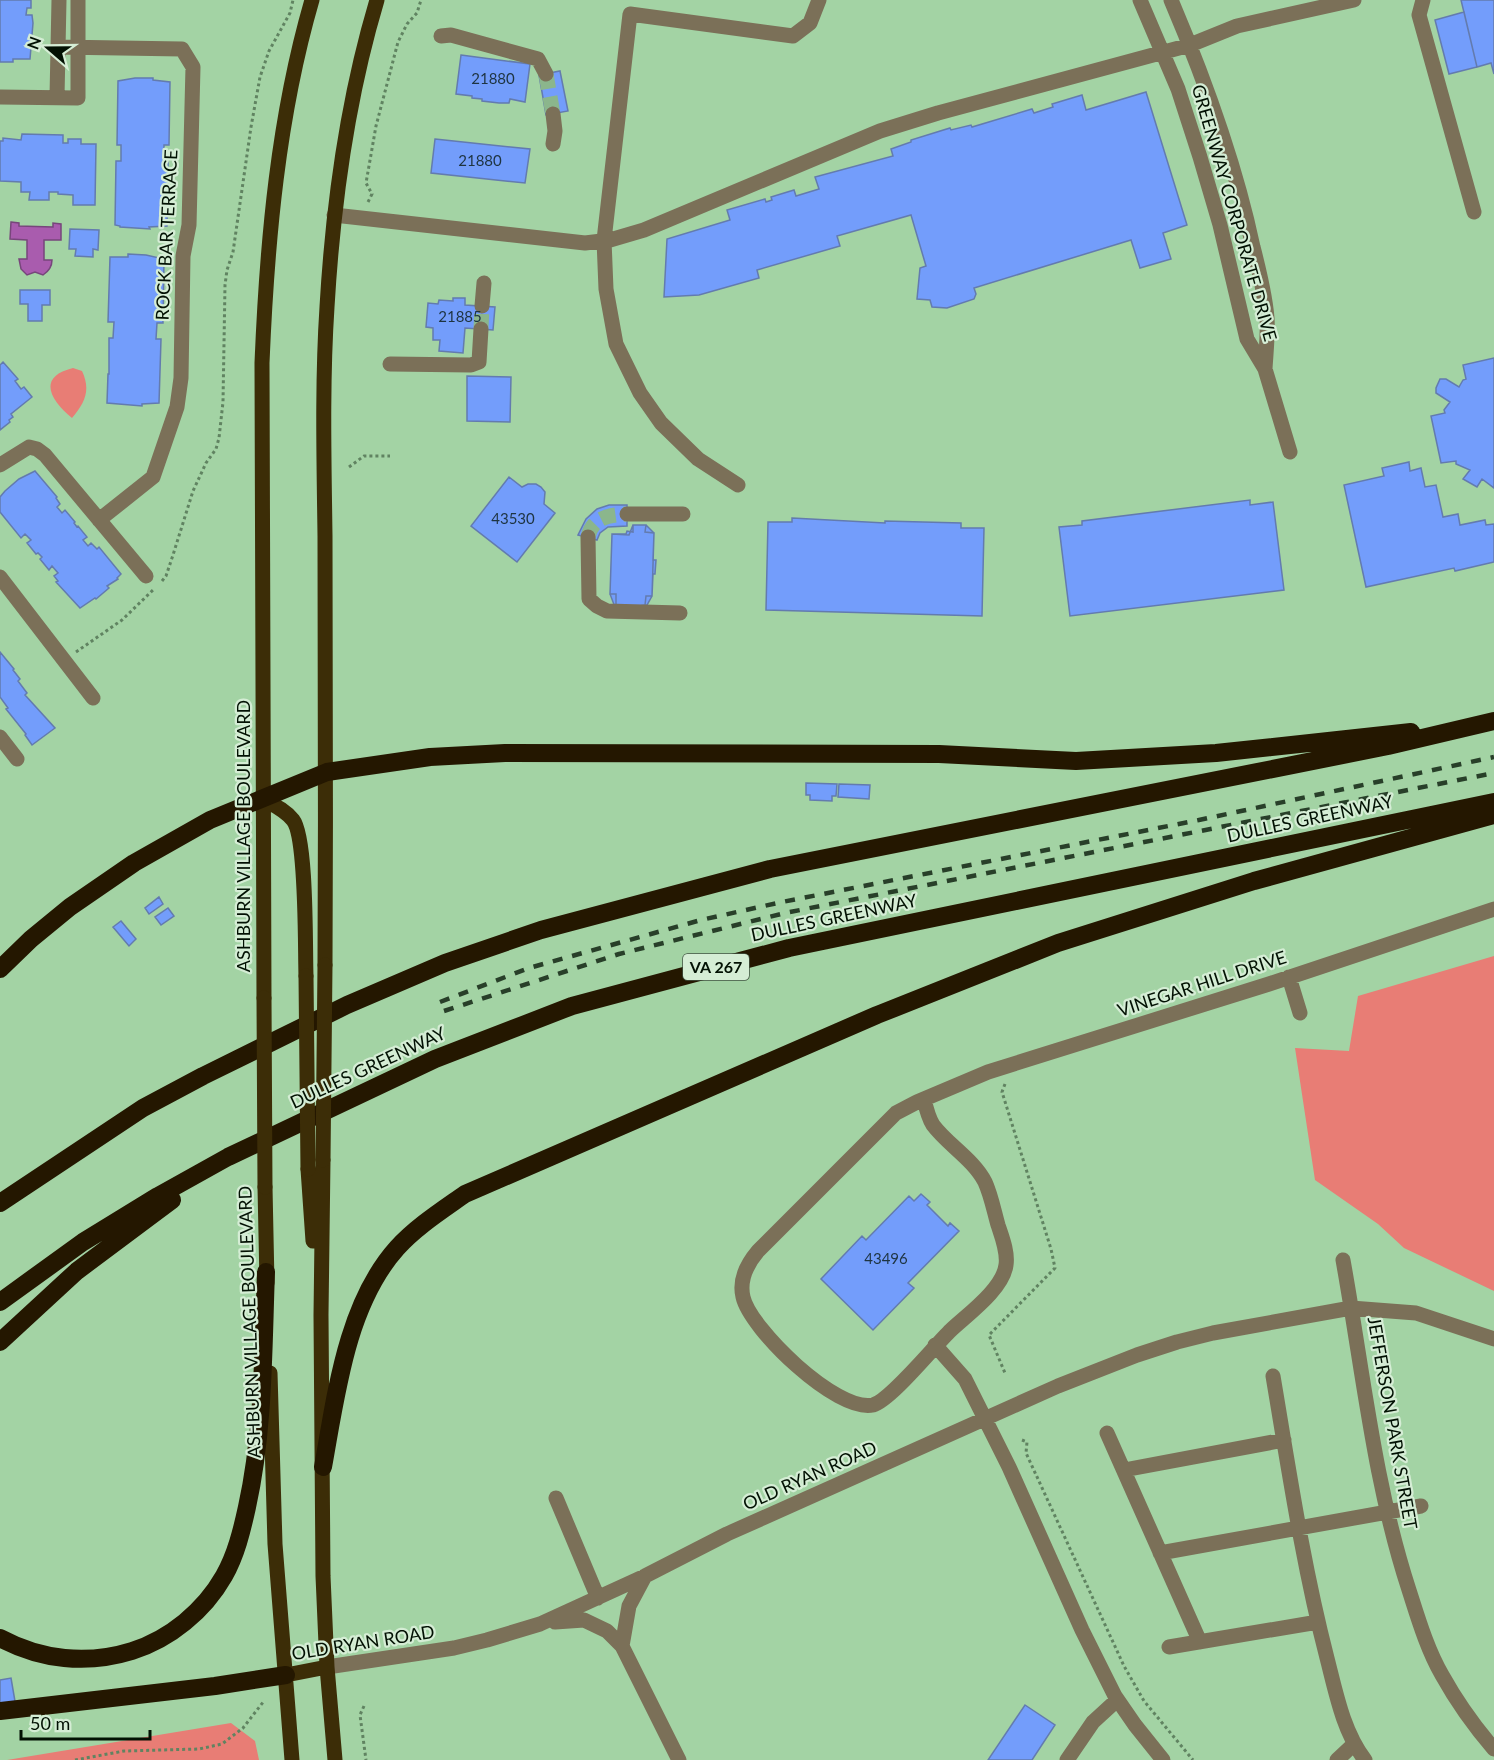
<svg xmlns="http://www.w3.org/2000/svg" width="1494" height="1760" font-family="Lato,sans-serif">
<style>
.green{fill:#e87d75}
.water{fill:#a95cae;stroke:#77467b;stroke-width:1.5}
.building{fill:#739dfb;stroke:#637bae;stroke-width:1.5}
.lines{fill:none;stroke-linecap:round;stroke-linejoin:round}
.minor-tunnel{stroke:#8bb68c;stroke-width:15;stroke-dasharray:15 8;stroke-linecap:butt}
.path{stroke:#608361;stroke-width:3;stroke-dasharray:3 3;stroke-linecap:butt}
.minor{stroke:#7b7058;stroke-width:15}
.major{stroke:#3c2d07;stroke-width:15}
.highway{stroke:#241700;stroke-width:18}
.rail{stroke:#283f29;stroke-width:4.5;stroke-dasharray:10 10;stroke-linecap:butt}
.major-bridge{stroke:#3c2d07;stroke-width:15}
.labels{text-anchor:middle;stroke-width:4.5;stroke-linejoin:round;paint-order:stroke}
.number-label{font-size:15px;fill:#1e3441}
.shield{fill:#d5edd5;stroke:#415342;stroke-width:1.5}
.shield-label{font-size:16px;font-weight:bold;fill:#021103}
.street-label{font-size:18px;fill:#021103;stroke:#d5edd5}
</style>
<rect width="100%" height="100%" fill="#a3d3a4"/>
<path class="green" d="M73 368 82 371C91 390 85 403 72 418 51 401 36 377 73 368Z
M1494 956V1291L1404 1248 1378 1224 1315 1180 1295 1048 1349 1051 1358 996Z
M231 1723 255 1741 259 1760H7Z"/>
<path class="water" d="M11 222 19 223V226L53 227V223L61 224V240H44V260H52C52 267 49 271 43 275L35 272 27 275 21 269 19 259H27V240L10 239Z"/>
<path class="building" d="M0 0H31V8H27L26 15H32L33 23 30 59H13V62H0Z
M1461 0H1494V74L1491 63 1477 67Z
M1464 12 1477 67 1449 74 1435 20Z
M461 55 530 64 525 102 510 99 509 103H499L482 101V99L472 98V96L456 94Z
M560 71 568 111 546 115 539 75Z
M153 78V80L170 82 169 145H164V162H168L167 226 149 227 150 229 120 227V226L115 225 116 161H121V145H117L118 81 135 78Z
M1146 92 1187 225 1163 233 1171 259 1140 268 1131 240 974 288 976 294 974 299 947 308 932 307 930 300 917 299 920 268 926 266 911 215 837 236 840 246 757 270 759 278 699 295 664 297 667 239 730 220 727 210 765 199 766 202 772 200 771 197 794 190 796 196 819 189 815 177 893 156 891 149 911 142V140L950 128 951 130 971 125 972 127 1032 109 1034 113 1053 107 1052 104 1082 95 1086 110Z
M22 134 63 135V143H68V139H81V144H96L95 205H73V195L58 194V192H49V200H29L30 192H21V182L0 181V141H3V138L21 140Z
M435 139 530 149 525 183 431 173Z
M70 229 99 230 98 250 93 249V257L75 256 76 249H69Z
M128 254 146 255 164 259 163 323H157L156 339H161L159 403 142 404V406L107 403 108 374H109V338H113L114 322H108L110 257H128Z
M20 290H50V305H42V321H28V304H20Z
M453 298H465V305L495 307 493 330 465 328 463 353 439 351 440 340H433V328L426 327 428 303 438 304 439 300 453 301Z
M1494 358V488L1482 479 1477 487 1463 479 1470 470 1456 464V461L1441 463 1431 416 1445 413 1444 410 1450 402 1436 393V388L1440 379H1446L1459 387 1463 380 1466 379 1463 365Z
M3 362 18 379 15 381 21 389 24 387 32 397 11 414 13 417 9 420 10 422 0 430V365Z
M467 376 511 377 510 422 467 421Z
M1409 462 1410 471 1421 468 1425 487 1436 485 1443 517 1458 514 1460 525 1485 520 1486 525 1494 524V562L1455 571 1454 568 1366 587 1344 485 1384 476 1382 468Z
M35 471 57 497 56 498 60 504 57 507 62 513 65 510 75 522 74 523 77 527 78 526 87 537 83 540 88 546 91 543 97 549 99 547 121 574 117 578 118 579 107 586 109 588 96 599 95 598 80 608 56 582 58 581 54 576 58 573 52 566 49 570 40 559 42 557 38 553 36 554 27 543 31 540 25 534 21 538 0 512V497L5 491 19 479Z
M509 477 522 487 528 484H536L541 487 545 492 544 504 555 513 517 562 471 526Z
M1250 500V505L1273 502 1284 590 1070 616 1059 527 1082 525V521Z
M609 505H627V526L608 527 600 533 597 540 578 535 586 519 597 509Z
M792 518 885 523V521L961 523V528H984L982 616 766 610 768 522H792Z
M633 525H646L645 532 654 533 653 560H656L655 574H653L652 596H646L645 605 616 610V594H610L612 534H626L627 531 633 532Z
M633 525H646L654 533 652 596 647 605 616 610 610 594 612 534 629 535Z
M0 652 14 669 13 670 20 679 18 681 27 693 25 695 55 728 32 745 25 735 26 734 6 709 8 708 0 697Z
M806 783 837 784 836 796H832V801L810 800V795H806Z
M839 784 870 785 869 799 838 797Z
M159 897 163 904 149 914 145 908Z
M168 908 174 916 161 925 155 917Z
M121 921 136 939 129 946 113 927Z
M921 1194 930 1202 927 1205 948 1226 950 1223 959 1231 908 1283 914 1288 873 1330 821 1279 862 1236 866 1240 909 1196 914 1201Z
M11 1678 17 1713 0 1716V1680Z
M1025 1705 1055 1725 1032 1760H988Z"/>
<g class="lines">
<path class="minor-tunnel" d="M546 74 553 114
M481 329 482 306
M588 537C592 517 610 515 627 514"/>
<path class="path" d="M368 202 372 194 366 183 376 126 398 42 407 24 417 13 421 0
M349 467 364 456H390
M162 581 166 576 173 555 193 491 206 463 216 449 219 438 223 402 225 285 227 270 233 252 251 127 260 77 269 51 290 13 293 0
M76 652 122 620 153 590
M1005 1084 1002 1092 1051 1249 1055 1268 989 1335 1005 1373
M1022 1440 1027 1442 1026 1453 1124 1666 1144 1701 1193 1760
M364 1706 360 1715 366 1760
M75 1760 124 1751 199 1749 222 1744 243 1728 264 1701"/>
<path class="minor" d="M1140 0 1178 89 1200 157 1220 225 1247 339 1265 369 1290 452
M1171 0C1205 80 1235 162 1253 247 1259 270 1265 294 1267 318 1268 335 1266 352 1265 369
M1423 0 1419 15 1474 212
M441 36 451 35 538 59 546 74
M58 47 182 49 193 67 189 225 183 256 181 378 177 407 153 477 99 520
M0 97 78 98V0
M57 97 59 0
M553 144 555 131 553 114
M334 215 585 243 610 240 644 230 880 131 938 113 1190 45 1237 26 1354 0
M482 306 484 283
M390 364 471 365 479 362 481 329
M0 465 29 447 37 449 45 455 146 576
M738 485 698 459 661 423 640 393 616 344 606 289 604 240 630 14 793 36 810 23 819 0
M627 514H683
M588 537 589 599 597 606 607 611 680 613
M0 577 93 698
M0 737 17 759
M1289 977 1300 1013
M924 1099C926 1108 928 1117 933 1125 948 1145 973 1159 985 1182 991 1195 994 1211 998 1225 1002 1237 1008 1252 1006 1265 1003 1289 968 1314 951 1330 935 1345 891 1400 873 1405 837 1413 750 1329 743 1297 739 1280 747 1264 758 1251L896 1113 917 1102 988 1072 1269 984 1494 909
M1343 1260C1363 1371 1374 1483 1409 1590 1418 1618 1427 1649 1442 1675 1457 1702 1474 1726 1494 1749
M935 1345 965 1379 1009 1467 1082 1630 1115 1696 1135 1725 1163 1760
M1273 1376C1289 1471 1303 1565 1327 1658 1336 1693 1343 1731 1365 1760
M1107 1433 1200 1642
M1124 1470 1284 1440
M556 1498 598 1598
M1160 1553 1421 1506
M555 1622 584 1620 607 1631 622 1646 679 1760
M622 1646 629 1606 645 1576
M1169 1647 1318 1622
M327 1667 454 1648 487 1640 540 1624 645 1576 727 1534 1058 1386 1137 1355 1177 1342 1213 1333 1351 1308 1416 1313 1494 1339
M1067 1760 1093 1722 1117 1700
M1337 1760 1353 1745"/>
<path class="major" d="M263 799C274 805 285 810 293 820 307 838 305 948 306 976
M325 965C326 822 325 679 325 536 324 460 322 383 327 307 333 204 347 100 377 0
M264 998 262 363C267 241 278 117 312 0
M323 1160 321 1315 323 1576 327 1667 335 1760
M308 1169 313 1241
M265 1187 267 1283
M270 1373 275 1544 292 1760
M286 1675 327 1667"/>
<path class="highway" d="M0 969 31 939 70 907 134 863 210 820 327 772 430 757 505 753 939 754 1076 761 1216 753 1411 732
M0 1203 143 1108 203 1076 347 1005 445 963 541 930 770 869 1388 746 1494 721
M0 1302 83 1242 158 1196 228 1157 435 1059 572 1006 789 948 1494 802
M0 1342 77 1271 172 1200
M323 1467C336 1396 346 1305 397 1248 416 1227 441 1211 465 1194L877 1015 1058 943 1254 881 1494 815
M0 1638C41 1660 87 1665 132 1651 170 1639 204 1611 224 1576 236 1555 242 1530 247 1507 264 1430 263 1350 266 1272
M0 1711 215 1686 286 1675"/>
<path class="rail" d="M440 1002 529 968 701 920 782 902 1199 820 1494 757
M444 1011 619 954 785 913 1494 773"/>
<path class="major-bridge" d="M306 976 308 1169
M264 998 265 1187
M323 1160 325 965"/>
</g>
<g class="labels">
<g class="number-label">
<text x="493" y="84">21880</text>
<text x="480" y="166">21880</text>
<text x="460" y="322">21885</text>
<text x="513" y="524">43530</text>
<text x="886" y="1264">43496</text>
</g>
<rect class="shield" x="683" y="954" width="66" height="26" rx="4.5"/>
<g class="shield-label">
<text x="716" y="973">VA 267</text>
</g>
<g class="street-label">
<text transform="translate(1234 213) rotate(74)" y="6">GREENWAY CORPORATE DRIVE</text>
<text transform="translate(167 235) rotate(-87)" y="6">ROCK BAR TERRACE</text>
<text transform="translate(1310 819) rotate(-12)" y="6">DULLES GREENWAY</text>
<text transform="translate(244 836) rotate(-90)" y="6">ASHBURN VILLAGE BOULEVARD</text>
<text transform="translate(834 918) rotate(-12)" y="6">DULLES GREENWAY</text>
<text transform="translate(1202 984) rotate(-18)" y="6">VINEGAR HILL DRIVE</text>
<text transform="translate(368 1068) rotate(-25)" y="6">DULLES GREENWAY</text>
<text transform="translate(250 1322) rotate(-92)" y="6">ASHBURN VILLAGE BOULEVARD</text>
<text transform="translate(1392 1423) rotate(80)" y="6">JEFFERSON PARK STREET</text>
<text transform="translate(810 1476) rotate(-24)" y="6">OLD RYAN ROAD</text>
<text transform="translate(363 1643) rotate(-9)" y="6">OLD RYAN ROAD</text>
</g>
</g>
<g transform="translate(48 48) rotate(290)" stroke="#d5edd5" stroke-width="4.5" paint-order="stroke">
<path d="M0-4.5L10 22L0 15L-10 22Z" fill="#021103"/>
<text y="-9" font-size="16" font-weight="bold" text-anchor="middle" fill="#021103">N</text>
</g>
<path d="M21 1730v9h129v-9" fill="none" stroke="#021103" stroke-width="3"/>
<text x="30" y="1730" font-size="18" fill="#021103" stroke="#d5edd5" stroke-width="4.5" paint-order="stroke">50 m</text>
</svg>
